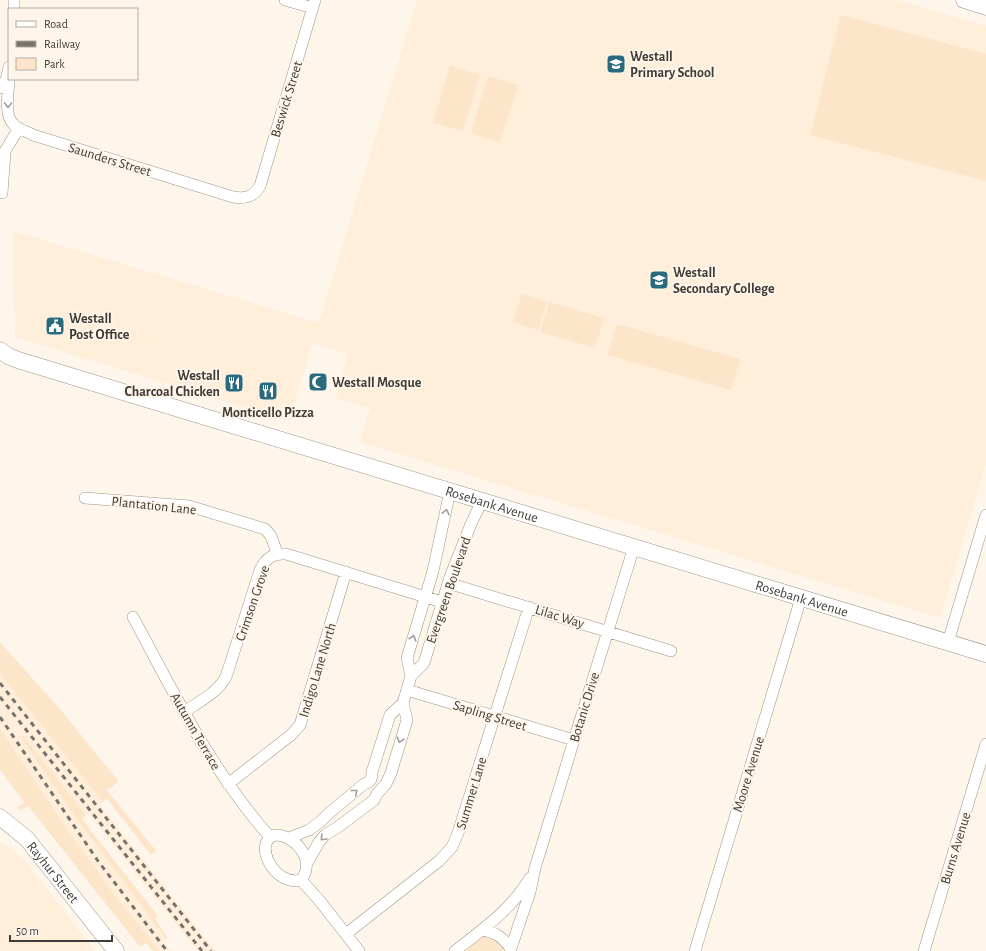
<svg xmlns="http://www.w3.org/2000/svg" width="986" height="951" font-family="'Alegreya Sans',sans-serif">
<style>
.built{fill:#feeeda}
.green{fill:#fde5ca}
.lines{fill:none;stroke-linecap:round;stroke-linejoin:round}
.street-casing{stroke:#9f9488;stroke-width:12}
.secondary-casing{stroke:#9f9488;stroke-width:17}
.street{stroke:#fff;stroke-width:11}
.secondary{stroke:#fff;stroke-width:16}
.rail{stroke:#77726b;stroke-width:3;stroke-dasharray:5 5;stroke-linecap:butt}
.oneway{stroke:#a09e9b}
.labels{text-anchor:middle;stroke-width:4;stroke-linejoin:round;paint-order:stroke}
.poi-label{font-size:14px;font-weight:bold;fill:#403c37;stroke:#fff6eb;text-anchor:start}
.street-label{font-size:14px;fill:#403c37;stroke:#fff6eb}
</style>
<rect width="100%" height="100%" fill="#fff6eb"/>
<path class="built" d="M417 0H898L986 26V464L940 618 360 442 370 408 335 398 348 354 312 344 289 421 15 337 13 231 319 323Z
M0 674 103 802 100 805 216 951H197L89 814 86 815 23 736 21 738 76 818 166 939 163 942 171 951H160L117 898 71 835 0 728Z
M0 842 23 858 95 951H0Z"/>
<path class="green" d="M841 15 986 54V181L810 135Z
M450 66 480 75 463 131 433 123Z
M488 76 518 85 500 142 471 133Z
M522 294 547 302 538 330 513 322Z
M549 302 604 318 595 348 540 332Z
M617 324 740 359 731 390 608 355Z
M0 642 65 715 119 782 107 790 156 851 151 855 107 799 103 802 0 674Z
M0 728 71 835 117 898 160 951H153L146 943 140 947 28 806 20 811 17 808 24 802 0 770Z
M23 735 86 815 82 819 158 916 155 919 168 938 166 939 76 818 21 738Z
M482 936C492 936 501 941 504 951H460Z"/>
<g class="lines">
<defs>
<path id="street" d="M285 0 313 8
M14 9V0
M9 79C9 92 3 114 14 125 19 130 27 131 33 135L233 197C245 199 254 197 260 186L315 0
M0 88 6 80 9 67
M2 193 5 151 19 128
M85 498 189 506 265 529 271 536 277 553
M448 583 671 651
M133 617C174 693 212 772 270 837
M948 642 986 515
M411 676 407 658 433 571 450 491
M407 690 574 740
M184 712C199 702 217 693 226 677L260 570C266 558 273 553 286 554L442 602
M228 784 291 735 300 725 346 572
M275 835C297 835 316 862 301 880 274 887 252 842 275 835Z
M289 838 309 830 320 822 328 814 364 784C371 782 372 779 372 772L390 715 403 703 411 676 424 663 450 577 471 524 482 501
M307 863 319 842 325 835 338 827 374 800 377 794 386 784 391 773 407 720 403 703
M301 880 319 900 359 951
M482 930C495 932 503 937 511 949
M346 934 439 861 452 847 458 833 529 607
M455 951C483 929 512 909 530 878
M510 951 530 892 535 868 574 740 634 547
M695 951 801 598
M924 951 986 744"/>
<g id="secondary">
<path d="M964 0 986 7"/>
<path id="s1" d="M0 350 8 356 18 360 986 654"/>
<path id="s2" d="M0 817 27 839 116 951"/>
</g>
</defs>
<use href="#street" class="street-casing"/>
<use href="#secondary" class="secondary-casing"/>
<use href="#street" class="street"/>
<use href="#secondary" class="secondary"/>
<path class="rail" d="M0 683 211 951
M0 697 202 951
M0 717 98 861 167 951"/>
</g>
<defs><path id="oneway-chevron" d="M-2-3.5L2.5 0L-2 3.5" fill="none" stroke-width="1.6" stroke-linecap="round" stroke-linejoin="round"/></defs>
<g class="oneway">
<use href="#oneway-chevron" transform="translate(8 105) rotate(91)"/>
<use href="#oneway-chevron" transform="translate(446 512) rotate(-78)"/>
<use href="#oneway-chevron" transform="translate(413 638) rotate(-73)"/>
<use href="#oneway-chevron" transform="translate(400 740) rotate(107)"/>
<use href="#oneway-chevron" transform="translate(355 792) rotate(-39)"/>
<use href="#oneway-chevron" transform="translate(323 838) rotate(133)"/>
</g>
<defs>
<symbol id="school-square" viewBox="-11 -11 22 22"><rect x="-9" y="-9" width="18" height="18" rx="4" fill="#296a7e" stroke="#fff6eb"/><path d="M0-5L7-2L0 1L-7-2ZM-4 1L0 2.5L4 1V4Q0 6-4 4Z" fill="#fff"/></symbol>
<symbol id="civic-square" viewBox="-11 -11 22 22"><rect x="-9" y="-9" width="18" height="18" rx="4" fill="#296a7e" stroke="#fff6eb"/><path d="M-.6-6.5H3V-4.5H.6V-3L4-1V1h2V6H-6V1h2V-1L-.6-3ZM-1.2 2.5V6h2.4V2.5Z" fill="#fff"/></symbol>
<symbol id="mosque-square" viewBox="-11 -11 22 22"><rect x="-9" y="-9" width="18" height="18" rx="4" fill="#296a7e" stroke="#fff6eb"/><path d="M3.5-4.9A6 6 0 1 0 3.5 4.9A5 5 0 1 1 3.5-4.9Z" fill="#fff"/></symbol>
<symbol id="restaurant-square" viewBox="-11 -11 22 22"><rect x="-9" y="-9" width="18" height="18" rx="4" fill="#296a7e" stroke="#fff6eb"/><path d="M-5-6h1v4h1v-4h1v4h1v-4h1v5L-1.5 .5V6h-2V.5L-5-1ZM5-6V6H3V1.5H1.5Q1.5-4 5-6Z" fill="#fff"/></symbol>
</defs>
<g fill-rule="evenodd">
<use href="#school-square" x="605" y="53" width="22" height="22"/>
<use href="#school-square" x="648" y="269" width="22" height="22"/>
<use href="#civic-square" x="44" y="315" width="22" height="22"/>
<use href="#mosque-square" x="307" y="371" width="22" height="22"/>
<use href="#restaurant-square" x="223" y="372" width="22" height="22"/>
<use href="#restaurant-square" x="257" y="380" width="22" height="22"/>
</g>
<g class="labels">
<g class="poi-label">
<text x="630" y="61">Westall<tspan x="630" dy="16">Primary School</tspan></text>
<text x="673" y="277">Westall<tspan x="673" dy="16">Secondary College</tspan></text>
<text x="69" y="323">Westall<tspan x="69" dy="16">Post Office</tspan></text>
<text x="220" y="380" text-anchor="end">Westall<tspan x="220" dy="16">Charcoal Chicken</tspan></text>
<text x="332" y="387">Westall Mosque</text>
<text x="268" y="417" text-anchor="middle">Monticello Pizza</text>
</g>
<g class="street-label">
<text transform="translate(286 99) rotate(-73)" y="5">Beswick Street</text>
<text transform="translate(110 159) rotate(17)" y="5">Saunders Street</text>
<text dy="5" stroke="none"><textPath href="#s1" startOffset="516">Rosebank Avenue</textPath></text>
<text transform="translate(154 505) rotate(6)" y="5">Plantation Lane</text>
<text transform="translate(448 590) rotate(-71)" y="5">Evergreen Boulevard</text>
<text dy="5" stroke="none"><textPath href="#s1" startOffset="840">Rosebank Avenue</textPath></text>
<text transform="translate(252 603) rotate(-71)" y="5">Crimson Grove</text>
<text transform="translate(560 616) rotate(17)" y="5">Lilac Way</text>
<text transform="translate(317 670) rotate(-73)" y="5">Indigo Lane North</text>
<text transform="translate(584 707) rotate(-73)" y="5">Botanic Drive</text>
<text transform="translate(490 715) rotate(17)" y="5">Sapling Street</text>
<text transform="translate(196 731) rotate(60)" y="5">Autumn Terrace</text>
<text transform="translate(748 774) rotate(-73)" y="5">Moore Avenue</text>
<text transform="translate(471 793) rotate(-73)" y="5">Summer Lane</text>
<text transform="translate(955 848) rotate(-73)" y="5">Burns Avenue</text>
<text dy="5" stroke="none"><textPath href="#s2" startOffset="77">Rayhur Street</textPath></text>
</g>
</g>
<rect x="8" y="8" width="130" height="72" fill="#fff6eb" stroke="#b3aca3"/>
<rect x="16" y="21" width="20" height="6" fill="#ffffff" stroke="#b3aca3"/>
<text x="44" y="28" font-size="12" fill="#403c37">Road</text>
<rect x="16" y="41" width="20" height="6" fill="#77726b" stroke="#b3aca3"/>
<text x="44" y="48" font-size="12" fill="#403c37">Railway</text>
<rect x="16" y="58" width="20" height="12" fill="#fde5ca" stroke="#b3aca3"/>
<text x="44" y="68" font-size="12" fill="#403c37">Park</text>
<path d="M10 935v6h102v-6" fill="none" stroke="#403c37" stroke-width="2"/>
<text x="16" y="935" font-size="12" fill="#403c37" stroke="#fff6eb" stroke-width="3" paint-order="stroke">50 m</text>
</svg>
